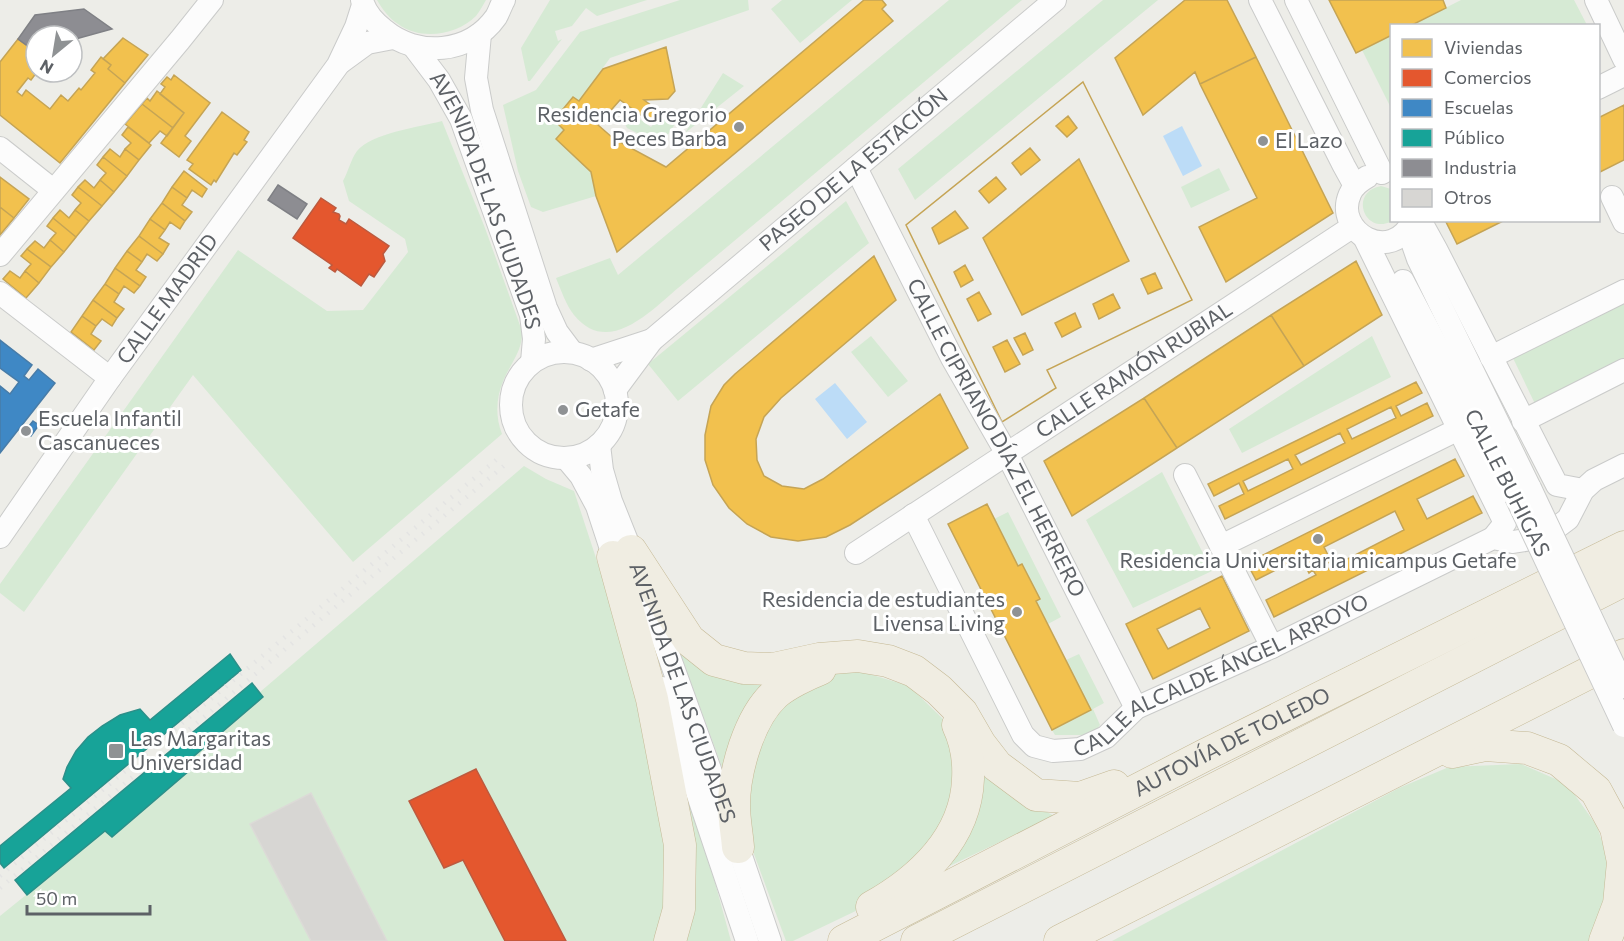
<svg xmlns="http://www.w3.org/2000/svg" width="1624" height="941" font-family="Commissioner,sans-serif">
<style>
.green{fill:#d6ead4}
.water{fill:#bcdcf7}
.homes{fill:#f2c14e;stroke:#c5a455;stroke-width:1.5;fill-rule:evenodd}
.shops{fill:#e4572e;stroke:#bc5a3f;stroke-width:1.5}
.schools{fill:#3f88c5;stroke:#487ca8;stroke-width:1.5}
.public{fill:#17a398;stroke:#2c8f89;stroke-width:1.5}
.industry{fill:#8d8d92;stroke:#7f8085;stroke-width:1.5}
.building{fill:#d7d6d3;stroke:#dcdbd7;stroke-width:1.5}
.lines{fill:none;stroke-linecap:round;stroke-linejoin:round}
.minor-casing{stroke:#cacbca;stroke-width:24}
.highway-casing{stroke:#c5b995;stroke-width:33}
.minor{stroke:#fcfcfc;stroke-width:22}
.highway{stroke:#f0ede2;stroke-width:32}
.rail{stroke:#e4e4e3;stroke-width:4.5;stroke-dasharray:1.5 8;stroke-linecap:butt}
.minor-bridge-casing{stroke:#cacbca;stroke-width:24;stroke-linecap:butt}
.minor-bridge{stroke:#fcfcfc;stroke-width:22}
.poi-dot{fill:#8f9294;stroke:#fff;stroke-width:2}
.labels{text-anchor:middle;stroke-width:6;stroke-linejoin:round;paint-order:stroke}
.poi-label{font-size:21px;fill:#5d6166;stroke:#fff;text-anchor:start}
.street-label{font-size:21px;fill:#5d6166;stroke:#fff}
</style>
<rect width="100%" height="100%" fill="#edede8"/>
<path class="green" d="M377 0H486C483 5 480 11 476 16 457 35 421 41 398 24 389 18 383 10 377 0Z
M550 0H647L597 16 586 8 572 26 555 31 558 41 562 39 530 81H528L521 48Z
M680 0H748L749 10 610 58 579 101 573 97 554 120 564 130 556 139 591 172 596 196 543 212 531 207 518 171 503 105 536 90 580 32Z
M782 0H852L800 43 771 9Z
M949 0H1022L684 283C654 307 610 359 574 315 566 305 561 290 556 278L610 258 618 275Z
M1103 0H1158L915 200 898 169Z
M1461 0H1574L1587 25 1410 26Z
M1391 35V108L1362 50Z
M723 73 744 86 685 133Z
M628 111 651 127 659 117H662L675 124 661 145 627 128C623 121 624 117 628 111Z
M442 121 485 228 522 331C523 350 511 363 504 379 496 397 495 416 502 434L353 562 193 375 24 612 0 593V584L238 250 327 311 363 310 408 252 405 239 349 201 343 181C348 172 351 159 357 151 372 133 419 127 442 121Z
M1219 168 1230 190 1191 208 1181 187Z
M1381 186 1391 189 1392 221C1365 236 1348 192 1381 186Z
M846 201 869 243 678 401 648 364Z
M1624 297V365L1537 408 1512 356Z
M871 336 908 381 888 397 851 352Z
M1372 336 1391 377 1242 453 1229 429Z
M524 466 546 479 574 491 617 622 699 824 731 941H0V916L105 831 113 837 190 770 186 763 263 697 260 692Z
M1162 472 1212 571 1133 608 1086 520Z
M1008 512 1061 617 1048 624 1036 601 1040 599 1022 564 1018 566 994 519Z
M676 642 856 670 909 686 941 717 999 784 1054 816 793 941H786Z
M1079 654 1104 703 1093 709 1100 725 1093 735H1055L1052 730 1091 710 1066 660Z
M1521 764 1567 784 1597 826 1615 882 1594 941H1112L1399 788 1449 767Z"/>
<path class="water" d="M1182 126 1202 166 1183 176 1163 136Z
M835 383 867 422 847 439 815 399Z"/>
<path class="homes" d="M864 0H882L886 5 882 9 893 21 617 252 596 196 591 172 556 139 564 130 554 120 573 97 579 101 603 69 666 47 675 91 668 99 644 100 656 109 657 115 652 123 620 100 598 125 614 139 666 167Z
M1185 0H1227L1256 57 1200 84 1195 72 1143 115 1115 58Z
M1329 0H1443L1446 8 1410 26H1392V35L1356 53Z
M123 38 148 55 125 83 108 69 111 65 103 59Z
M18 39 36 52 37 72 31 80 28 78 17 92 22 96 26 90 50 109 61 95 68 101 79 88 81 90 95 73 91 70 101 57 111 65 108 69 125 83 60 163 0 115V62Z
M1256 57 1333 213 1226 282 1199 227 1257 198 1200 84Z
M174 75 210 103 185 136 191 141 179 157 161 143 184 113 160 94 165 87 161 84 167 77 171 80Z
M1083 82 1192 300 1047 370 1056 388 1002 422 906 225ZM1068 116 1077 128 1067 137 1056 126ZM1030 148 1040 160 1021 175 1012 163ZM1079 159 1129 261 1022 315 983 238ZM996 177 1006 189 989 203 979 191ZM955 211 968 228 939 244 932 228ZM965 265 973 280 961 287 954 272ZM1155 273 1162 288 1148 294 1141 279ZM979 292 991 314 978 321 967 299ZM1113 294 1120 308 1099 319 1093 304ZM1075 313 1081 327 1062 337 1055 323ZM1025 333 1033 350 1023 355 1014 338ZM1007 340 1020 364 1005 372 993 347Z
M1083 82 1192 300 1047 370 1056 388 1002 422 906 225Z
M157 91 184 113 173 128 142 104 147 98 150 101Z
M142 104 173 128 167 136 160 131 149 143 125 124Z
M1624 105V160L1598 173V118Z
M222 112 249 132 244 140 247 142 237 155 234 153 216 182 214 180 211 185 189 169 193 164 187 160Z
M128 127 151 145 139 160 125 149 131 143 122 135Z
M110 149 120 157 125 149 139 160 127 176 103 157Z
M103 157 127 176 114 192 100 180 106 173 97 165Z
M184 171 207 189 202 197 192 190 187 198 172 187Z
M0 177 29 199 14 218 0 207Z
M85 180 94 188 100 180 114 192 102 206 78 187Z
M78 187 102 206 89 221 75 210 81 203 72 195Z
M172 187 187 198 182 205 192 212 185 221 162 203Z
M162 203 185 221 180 229 170 222 165 230 150 219Z
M0 207 14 218 0 235Z
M60 210 69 218 75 210 89 221 76 237 53 218Z
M53 218 76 237 64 252 50 240 56 233 47 226Z
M150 219 165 230 159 238 169 244 163 254 139 236Z
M1445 220H1505L1457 244Z
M139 236 163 254 157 261 147 254 142 262 127 251Z
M50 240 64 252 51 267 27 249 35 241 44 248Z
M27 249 51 267 39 283 25 271 31 264 21 256Z
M127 251 142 262 136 270 146 277 140 286 115 268Z
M874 256 896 300 781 398 764 417 756 439 757 460 764 476 782 486 804 489 823 479 940 394 968 448 850 525 826 537 798 541 771 537 747 524 729 508 713 485 705 460V435L711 406 724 385 735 374Z
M1356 261 1382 315 1304 366 1271 315Z
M115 268 140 286 134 293 124 286 119 294 105 284Z
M10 271 20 278 25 271 39 283 26 298 3 279Z
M105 284 119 294 114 302 124 309 117 318 93 300Z
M93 300 117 318 112 326 102 319 96 326 82 316Z
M1271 315 1304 366 1177 448 1144 398Z
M82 316 96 326 91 334 101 341 94 350 71 332Z
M1416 382 1422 393 1396 406 1401 416 1427 403 1433 416 1225 519 1219 506 1244 494 1239 483 1214 496 1208 484ZM1391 407 1396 418 1352 439 1347 429ZM1340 433 1345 443 1301 465 1295 455ZM1288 459 1293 469 1248 491 1243 481Z
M1144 398 1177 448 1072 516 1044 461Z
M1455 459 1464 476 1417 499 1427 519 1473 496 1482 513 1274 617 1266 600 1316 575 1313 570 1309 573 1301 557 1256 580 1247 563ZM1395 511 1404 530 1328 569 1326 564 1331 561 1324 547Z
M987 504 1018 566 1022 564 1040 599 1036 601 1091 710 1052 730 948 524Z
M1222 576 1249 631 1153 679 1126 624ZM1200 608 1210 628 1168 649 1157 629Z"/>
<path class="shops" d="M321 198 336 208 333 212 339 214 340 216 339 220 346 224 349 219 389 246 383 254 385 261 374 277 369 274 361 286 337 269 335 272 329 268 332 265 293 238Z
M476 769 566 941H505L463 860 444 868 409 801Z"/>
<path class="schools" d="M0 340 32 365 24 376 29 380 38 369 55 383 0 453V386L10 394 19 382 0 368Z
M33 421 39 425 31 436 25 431Z"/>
<path class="public" d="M230 654 241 670 4 868 0 863V846L71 788 63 779 67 767 76 751 88 737 102 726 120 715 140 709 150 720Z
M252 683 263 697 186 763 190 770 112 837 105 831 27 895 15 880Z"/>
<path class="industry" d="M84 9 112 29 72 40V36H36V52L18 39 35 15Z
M278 185 307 204 297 219 268 200Z"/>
<path class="building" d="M311 793 387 941H311L250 824Z"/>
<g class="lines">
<defs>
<g id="minor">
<path d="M362 0C365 12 375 23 384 30 417 58 470 54 496 17 499 12 501 5 504 0"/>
<path d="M1260 0 1344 166 1355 186"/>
<path d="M1296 0 1382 173"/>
<path d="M1596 0 1624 59"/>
<path d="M480 34 476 78 482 110 546 308 557 332 572 352"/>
<path id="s1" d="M414 47 439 80 461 119 531 315 534 339 532 362"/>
<path d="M341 62 367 43 393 38"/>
<path d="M1598 88 1624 75"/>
<path d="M0 148 53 190"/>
<path id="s2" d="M856 168 952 358 1007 454 1136 708"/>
<path d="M1367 177C1360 181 1353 186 1350 194 1333 232 1392 266 1413 220"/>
<path d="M1612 197 1624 222"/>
<path d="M1420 220 1436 249 1557 485 1583 490"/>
<path d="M1408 230 1418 259 1530 488"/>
<path d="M1365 239 1505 523 1493 538"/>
<path d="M0 255 180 40 212 0"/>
<path d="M1403 281 1516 497"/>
<path d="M0 293 110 378"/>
<circle cx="564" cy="405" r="53"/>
<path d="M1491 357 1624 291"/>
<path d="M591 360 652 340"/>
<path id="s3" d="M615 390 652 340 1055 0"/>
<path d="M1523 421 1624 370"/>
<path id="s4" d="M599 445 602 470 611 501 631 551 738 847 770 941"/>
<path d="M566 458 581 476 597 506 618 570"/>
<path d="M1185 475 1221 546"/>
<path id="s5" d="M913 515 1023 735 1034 746 1053 751 1080 749 1106 737 1136 708 1272 647 1493 538 1513 542 1544 537 1568 519 1583 490 1594 480 1624 465"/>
<path id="s6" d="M0 537 110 378 338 65 356 27 363 5"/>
<path id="s7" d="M856 553 1352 227"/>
<path d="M1272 647 1221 546 1459 429"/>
<path d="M662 688 747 941"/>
</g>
<g id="highway">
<path d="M631 551 689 640 714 660 744 668 773 669 819 659 858 656 888 661 914 671 939 690 962 713 980 744 997 766 1036 795 1080 798 1114 786"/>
<path d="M613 557 652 699 680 845 679 909 670 941"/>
<path d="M1452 752 1485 745 1527 748 1559 760 1596 791 1616 828 1623 862 1619 904 1605 941"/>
<path d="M738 847C737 834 734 819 734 806 734 771 749 718 775 694 785 685 807 674 820 669"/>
<path d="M872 907C920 880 966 838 968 779 969 762 966 742 958 725"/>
<path id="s8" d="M844 941 1205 755 1624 547"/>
<path d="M917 941 1624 580"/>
<path d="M1060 941 1624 655"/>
</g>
</defs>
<use href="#minor" class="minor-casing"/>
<use href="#highway" class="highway-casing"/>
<use href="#minor" class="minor"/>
<use href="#highway" class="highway"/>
<path class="rail" d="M0 876 496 460
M0 888 505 465"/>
<defs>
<path id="minor-bridge" d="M1530 488 1624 687
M1516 497 1624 726"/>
</defs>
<use href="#minor-bridge" class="minor-bridge-casing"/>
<use href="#minor-bridge" class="minor-bridge"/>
</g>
<g class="poi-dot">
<circle cx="739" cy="127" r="6"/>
<circle cx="1263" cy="141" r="6"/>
<circle cx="563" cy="410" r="6"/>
<circle cx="26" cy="431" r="6"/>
<circle cx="1318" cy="539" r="6"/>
<circle cx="1017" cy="612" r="6"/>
<rect x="108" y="743" width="16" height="16" rx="3"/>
</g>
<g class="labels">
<g class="poi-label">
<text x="727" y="122" text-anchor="end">Residencia Gregorio<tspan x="727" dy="24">Peces Barba</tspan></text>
<text x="1275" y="148">El Lazo</text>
<text x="575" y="417">Getafe</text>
<text x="38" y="426">Escuela Infantil<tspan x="38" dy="24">Cascanueces</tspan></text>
<text x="1318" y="568" text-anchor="middle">Residencia Universitaria micampus Getafe</text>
<text x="1005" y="607" text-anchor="end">Residencia de estudiantes<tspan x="1005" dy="24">Livensa Living</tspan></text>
<text x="130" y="746">Las Margaritas<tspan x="130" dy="24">Universidad</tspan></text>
</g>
<g class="street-label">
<text dy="7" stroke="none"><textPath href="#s3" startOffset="326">PASEO DE LA ESTACIÓN</textPath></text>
<text dy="7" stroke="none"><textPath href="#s1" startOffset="171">AVENIDA DE LAS CIUDADES</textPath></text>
<text dy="7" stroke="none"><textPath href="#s6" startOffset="291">CALLE MADRID</textPath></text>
<text dy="7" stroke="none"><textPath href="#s7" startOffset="333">CALLE RAMÓN RUBIAL</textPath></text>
<text dy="7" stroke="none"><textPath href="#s2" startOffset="304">CALLE CIPRIANO DÍAZ EL HERRERO</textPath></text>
<text transform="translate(1507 483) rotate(63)" y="7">CALLE BUHIGAS</text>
<text dy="7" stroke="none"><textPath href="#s5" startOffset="468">CALLE ALCALDE ÁNGEL ARROYO</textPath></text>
<text dy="7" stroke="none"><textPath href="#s4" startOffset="262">AVENIDA DE LAS CIUDADES</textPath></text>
<text dy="7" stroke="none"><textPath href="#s8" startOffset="436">AUTOVÍA DE TOLEDO</textPath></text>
</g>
</g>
<rect x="1390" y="24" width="210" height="198" fill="#ffffff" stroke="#bec0c2" stroke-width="1.5"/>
<rect x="1402" y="39" width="30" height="18" fill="#f2c14e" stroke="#bec0c2" stroke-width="1.5"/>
<text x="1444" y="54" font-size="18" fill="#5d6166">Viviendas</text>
<rect x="1402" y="69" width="30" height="18" fill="#e4572e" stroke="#bec0c2" stroke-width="1.5"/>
<text x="1444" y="84" font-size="18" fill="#5d6166">Comercios</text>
<rect x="1402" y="99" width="30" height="18" fill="#3f88c5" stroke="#bec0c2" stroke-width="1.5"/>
<text x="1444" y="114" font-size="18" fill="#5d6166">Escuelas</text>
<rect x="1402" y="129" width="30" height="18" fill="#17a398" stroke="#bec0c2" stroke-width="1.5"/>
<text x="1444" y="144" font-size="18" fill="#5d6166">Público</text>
<rect x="1402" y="159" width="30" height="18" fill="#8d8d92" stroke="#bec0c2" stroke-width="1.5"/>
<text x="1444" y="174" font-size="18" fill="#5d6166">Industria</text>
<rect x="1402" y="189" width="30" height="18" fill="#d7d6d3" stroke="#bec0c2" stroke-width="1.5"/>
<text x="1444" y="204" font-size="18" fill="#5d6166">Otros</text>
<g transform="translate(54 54) rotate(210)"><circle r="28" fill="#ffffff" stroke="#bec0c2" stroke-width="1.5"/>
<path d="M0-4.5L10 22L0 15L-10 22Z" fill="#8f9294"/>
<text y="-9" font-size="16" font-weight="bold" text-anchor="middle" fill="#5d6166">N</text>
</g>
<path d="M27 905v9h123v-9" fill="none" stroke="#5d6166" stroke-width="3"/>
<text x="36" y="905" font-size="18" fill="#5d6166" stroke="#ffffff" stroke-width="4.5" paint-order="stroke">50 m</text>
</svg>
